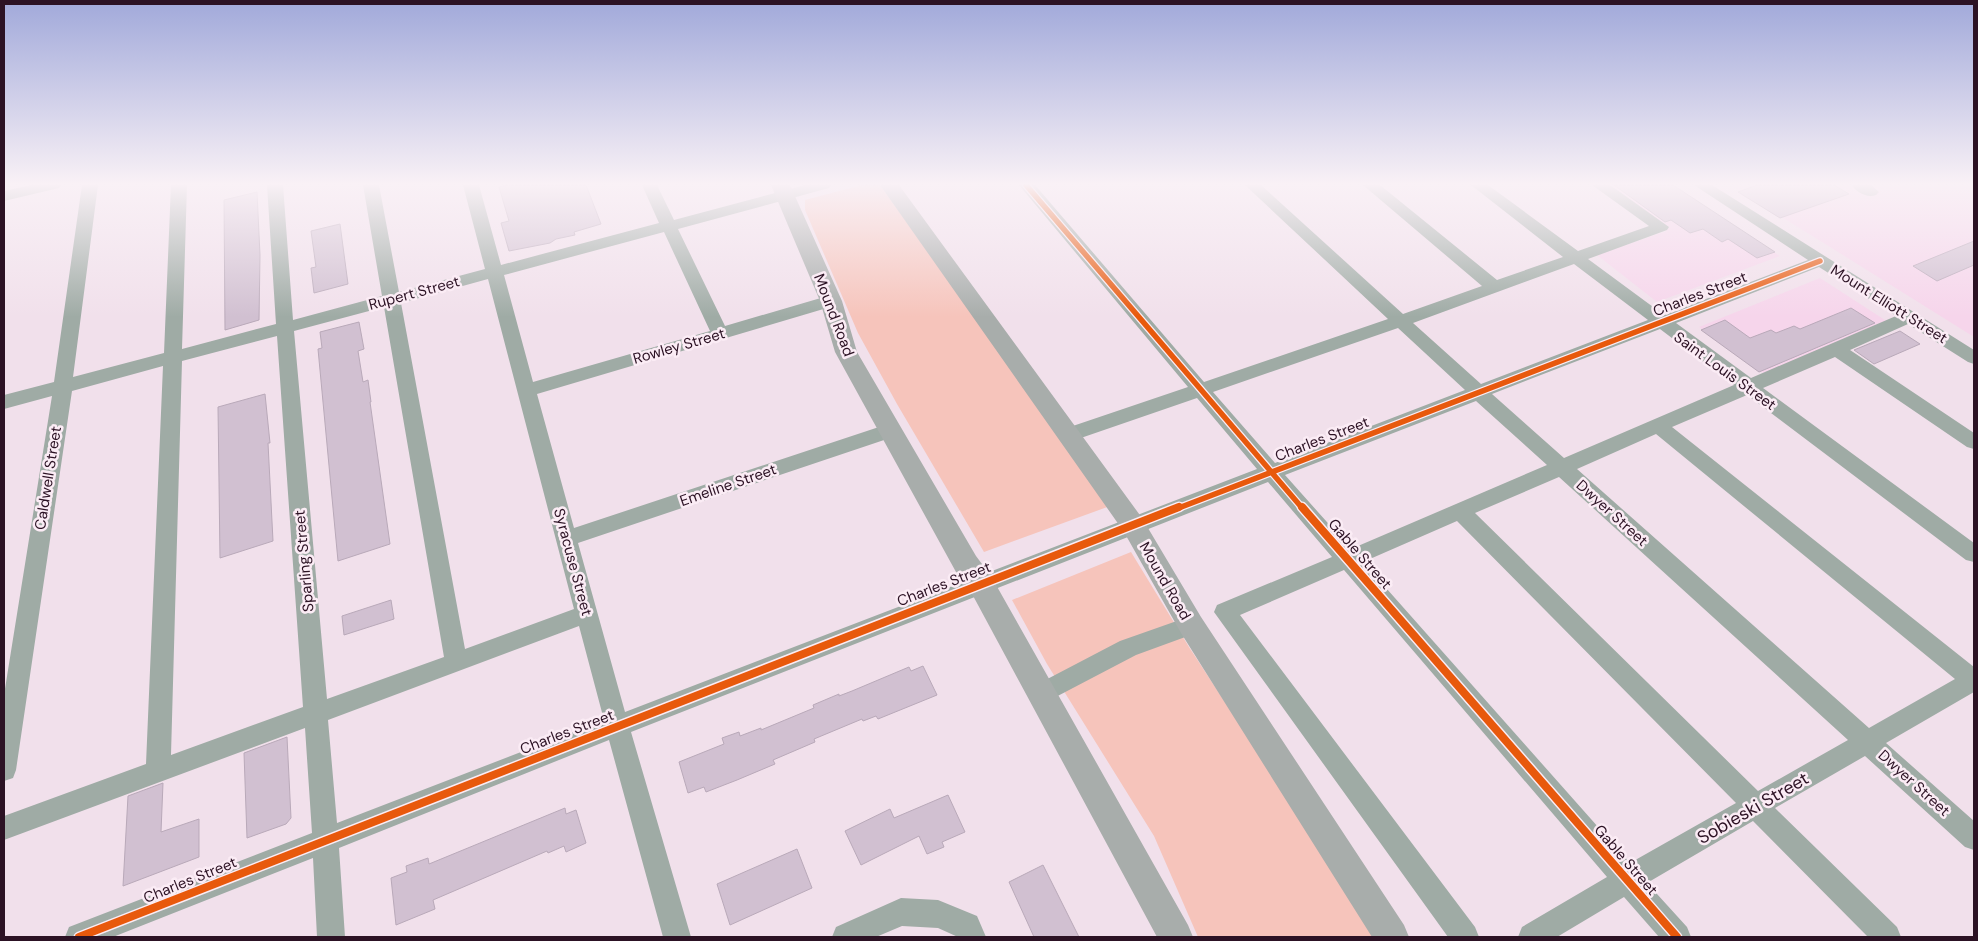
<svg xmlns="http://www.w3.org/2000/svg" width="1978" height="941" font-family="'DM Sans',sans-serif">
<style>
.built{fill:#f6d5eb}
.green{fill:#f6c4bb}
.building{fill:#d1c0d1;stroke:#b9a9b9}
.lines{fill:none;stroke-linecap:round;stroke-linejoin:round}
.minor{fill:#9faba5;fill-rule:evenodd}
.major{fill:#a8adab;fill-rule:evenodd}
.cycleway-far1-casing{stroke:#fbecf5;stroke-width:8}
.cycleway-casing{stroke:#fbecf5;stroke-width:11}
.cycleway-far1{stroke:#e8590c;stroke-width:5.5}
.cycleway{stroke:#e8590c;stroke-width:8}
.labels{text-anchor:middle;stroke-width:5;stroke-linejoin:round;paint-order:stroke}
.street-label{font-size:15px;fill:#2c1224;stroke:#fbecf5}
.near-street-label{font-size:18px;fill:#2c1224;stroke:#fbecf5}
</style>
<rect width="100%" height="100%" fill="#f1e0eb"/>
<path class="built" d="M1601 185H1672L1780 256 1657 302 1597 255 1667 231Z
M1730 185H1974V337L1814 237Z
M1820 278 1888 322 1766 375 1699 327Z"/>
<path class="green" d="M862 185H880L1110 506 984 552 897 404 858 333 805 210V200Z
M1131 552 1189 647 1378 937H1198L1154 836 1047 664 1012 600Z"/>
<path class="building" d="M508 185H586L601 224 574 232 575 235 556 239 550 243 509 251 501 223 509 221 499 187Z
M1614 185H1673L1775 252 1757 258 1728 239 1722 242 1703 229 1690 233 1671 220 1665 222Z
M1757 185H1834L1849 194 1780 218 1738 192Z
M257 192 260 255 259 320 225 330 224 200Z
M340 224 348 284 314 293 311 268 316 267 311 231Z
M1974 241V265L1937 281 1913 266Z
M1851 308 1875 323 1759 372 1701 330 1725 320 1750 338 1771 330 1776 333 1794 326 1800 329Z
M359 322 364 349 358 351 363 382 368 380 371 402H370L390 544 338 561 318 349 322 348 320 332Z
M1900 331 1920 344 1874 364 1854 350Z
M265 394 270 443H268L273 541 220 558 218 407Z
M391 600 394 619 344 635 342 616Z
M923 666 937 695 878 719 876 716 863 721 862 719 814 739 815 742 773 760 775 764 737 780 706 792 704 787 688 793 679 762 724 744 722 738 739 732 740 736 761 728V730L814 708 813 705 839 694V696L852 691 909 667 911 671Z
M287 737 291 818 286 824 247 838 244 753Z
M163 783 161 832 199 819V857L123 886 128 796Z
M948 795 965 832 942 842 944 847 927 854 919 836 861 865 845 831 890 809 894 818Z
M565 808 566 814 576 810 586 843 566 852 564 846 548 853 547 851 433 900 435 909 396 925 391 878 407 872 406 866 428 858 429 864Z
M797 849 812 888 730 925 717 884Z
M1043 865 1079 937H1034L1009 882Z"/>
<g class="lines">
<path class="minor" d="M31 185H61L59 188 4 201V191Z
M82 185H98L73 377 164 353 171 185H187L182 349 276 324 267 185H283L293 320 382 296 363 185H379L399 292 485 269 463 185H479L501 265 659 223 642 185H657L674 220 805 185H831L829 188 678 229 725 326 831 295 837 297 840 301 837 305 537 394 574 528 882 426 889 424 896 426 899 431 896 436 578 543 625 712 1257 469 1197 398 1075 440 1068 442 1061 440 1058 435 1061 430 1188 387 1019 185H1035L1204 382 1388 319 1245 185H1261L1403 314 1482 286 1363 185H1380L1497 280 1563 257 1471 185H1488L1578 251 1649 226 1592 185H1610L1669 227 1667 230 1588 259 1664 315 1808 260 1694 185H1712L1974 350V364L1968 362 1908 324 1850 350 1974 433V449L1967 447 1835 357 1763 388 1974 543V562L1966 560 1747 395 1672 427 1974 667V692L1886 743 1974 821V850L1965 847 1865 756 1775 808 1897 927 1901 937H1868L1753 821 1647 883 1687 927 1691 937H1659L1624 897 1557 937H1518L1522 927 1607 877 1344 570 1240 615 1475 927 1479 937H1448L1214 612 1217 605 1332 557 1268 482 631 732 691 937H663L609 740 339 848 345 937H317L313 858 113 937H65L69 927 312 833 305 728 4 840V816L146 764 163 366 72 391 16 770 13 778 4 781V695L52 396 4 409V395L54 382ZM664 232 710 331 533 382 504 275ZM1574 264 1648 320 1481 384 1413 323ZM1819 267 1896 316 1751 378 1676 323ZM488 279 574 609 465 649 401 303ZM384 307 444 657 327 699 294 331ZM1398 328 1465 390 1275 463 1213 392ZM1660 329 1734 385 1564 458 1492 394ZM277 336 303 707 171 755 182 361ZM1476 401 1547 465 1351 549 1285 475ZM1656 434 1955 679 1869 728 1577 469ZM1559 477 1848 740 1758 791 1475 513ZM1457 521 1736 803 1630 863 1363 562ZM579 626 604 720 337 823 328 720Z
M1852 185H1871L1879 192 1876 195C1867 198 1857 193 1852 185Z
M1191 616 1199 618 1202 625 1199 632 1136 655 1050 700 1042 703 1034 700 1030 693 1034 686 1120 641Z
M901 898 938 900 977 916 986 937H958L938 928 902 926 876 937H832L836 927Z"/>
<path class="major" d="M771 185H790L842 301 857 352 976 556 991 576 1188 925 1193 937H1157L971 592 956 572 835 352 820 301Z
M880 185H899L1142 518 1201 617 1404 925 1409 937H1372L1181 633 1124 532Z"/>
<defs>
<path id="cycleway-far1" d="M1026 185 1303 509
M1176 509 1820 261"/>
<path id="cycleway" d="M1302 507 1677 937
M79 937 1179 507"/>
</defs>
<use href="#cycleway-far1" class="cycleway-far1-casing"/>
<use href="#cycleway" class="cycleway-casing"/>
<use href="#cycleway-far1" class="cycleway-far1"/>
<use href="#cycleway" class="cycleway"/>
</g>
<linearGradient id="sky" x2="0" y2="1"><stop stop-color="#a1a9da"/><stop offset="0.58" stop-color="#f9f1f6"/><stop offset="1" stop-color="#f9f1f6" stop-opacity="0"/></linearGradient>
<rect width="1978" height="317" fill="url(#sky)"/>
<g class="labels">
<g class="street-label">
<text transform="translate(414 293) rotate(-15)" y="5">Rupert Street</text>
<text transform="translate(1700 294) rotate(-21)" y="5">Charles Street</text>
<text transform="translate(1889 304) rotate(32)" y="5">Mount Elliott Street</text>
<text transform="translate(834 315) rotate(69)" y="5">Mound Road</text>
<text transform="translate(679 346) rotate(-16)" y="5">Rowley Street</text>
<text transform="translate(1725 371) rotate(36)" y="5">Saint Louis Street</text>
<text transform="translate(1322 439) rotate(-21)" y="5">Charles Street</text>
<text transform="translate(48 478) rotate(-81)" y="5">Caldwell Street</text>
<text transform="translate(728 485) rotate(-19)" y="5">Emeline Street</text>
<text transform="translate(1612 513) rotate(42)" y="5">Dwyer Street</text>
<text transform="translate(1360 554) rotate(49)" y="5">Gable Street</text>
<text transform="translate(304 561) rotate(-95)" y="5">Sparling Street</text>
<text transform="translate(573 562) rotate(75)" y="5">Syracuse Street</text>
<text transform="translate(1165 581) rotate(60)" y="5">Mound Road</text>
<text transform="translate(944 584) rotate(-21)" y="5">Charles Street</text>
<text transform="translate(567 732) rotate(-21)" y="5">Charles Street</text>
<text transform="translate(1914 783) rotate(42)" y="5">Dwyer Street</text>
<text transform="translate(1626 860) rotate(49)" y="5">Gable Street</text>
<text transform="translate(190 880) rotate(-22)" y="5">Charles Street</text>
</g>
<g class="near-street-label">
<text transform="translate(1753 808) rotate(-30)" y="6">Sobieski Street</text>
</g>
</g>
<rect width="1978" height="941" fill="none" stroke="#2c1224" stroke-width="10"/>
</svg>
